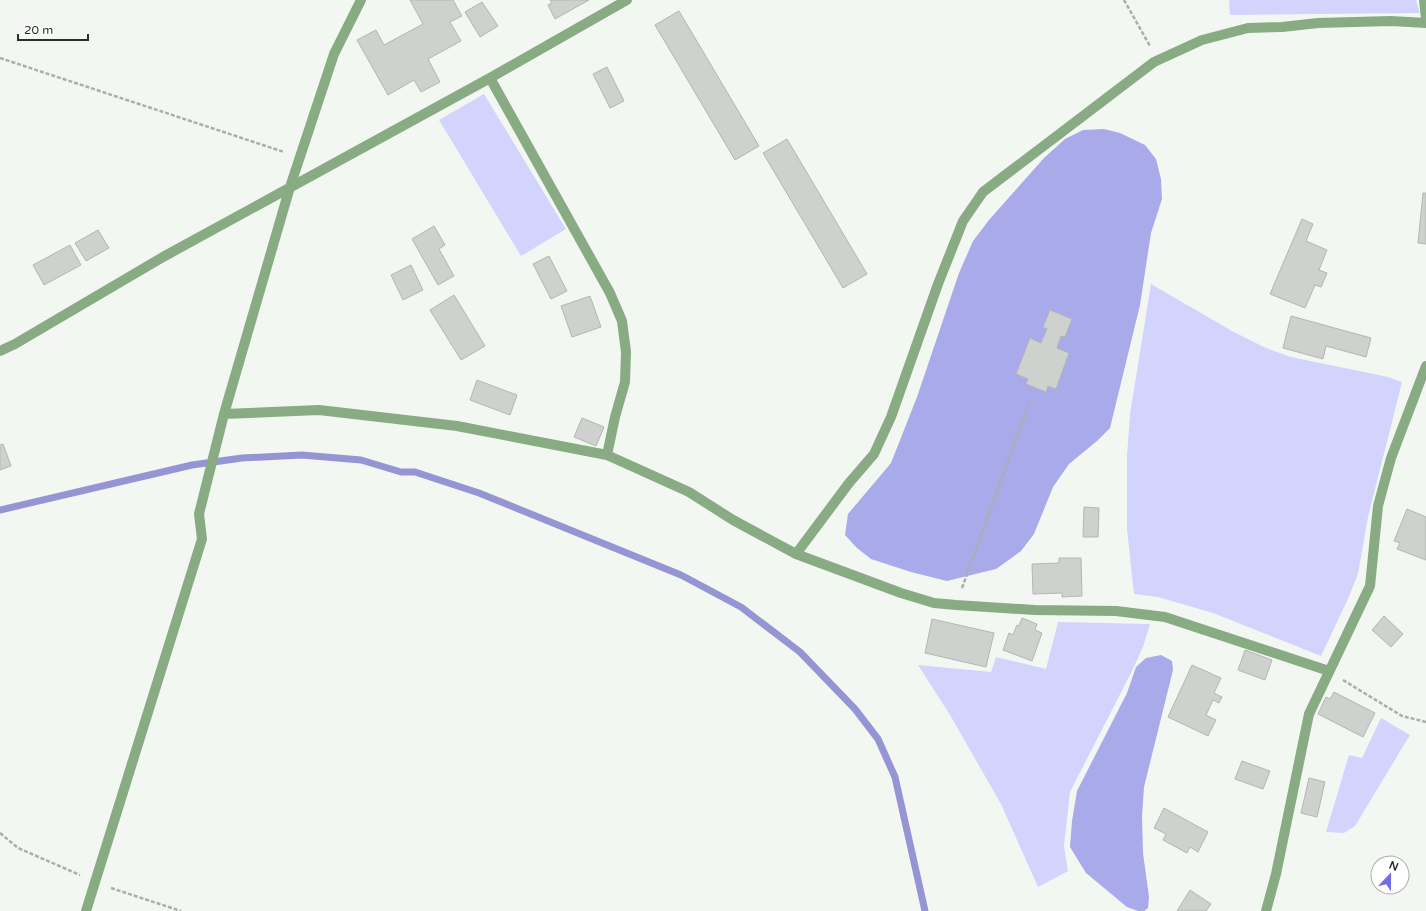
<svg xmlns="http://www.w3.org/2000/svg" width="1426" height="911" font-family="'Varela Round',sans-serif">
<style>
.green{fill:#d2d4fe}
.forest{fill:#a8aaea}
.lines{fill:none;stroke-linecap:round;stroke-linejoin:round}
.stream{stroke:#9496d4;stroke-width:7}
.building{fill:#ced1cd;stroke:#b3b7b3}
.path{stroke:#abaeaa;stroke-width:2.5;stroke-dasharray:4 2;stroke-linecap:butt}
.minor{stroke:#88ab84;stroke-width:10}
</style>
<rect width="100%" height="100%" fill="#f3f7f2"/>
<path class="green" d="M1229 0H1416L1420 13 1230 15Z
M484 94 566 229 521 256 439 120Z
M1151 284 1232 331 1266 348 1291 357 1388 377 1402 382 1368 517 1358 574 1347 601 1321 656 1213 613 1158 597 1134 594 1127 529V456L1130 414Z
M1058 622 1150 624 1143 647 1132 671 1070 792 1064 846 1068 871 1038 887 1001 804 950 715 918 665 991 672 996 657 1046 669Z
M1381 718 1410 735 1355 826 1344 833 1326 832 1349 755 1362 758Z"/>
<path class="forest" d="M1104 129 1120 133 1145 145 1156 159 1161 179 1162 199 1151 233 1140 305 1110 428 1097 441 1069 464 1053 487 1034 534 1021 551 996 569 947 581 911 572 871 559 857 548 845 535 848 514 891 463 917 397 959 273 973 241 989 220 1044 158 1065 139 1083 130Z
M1161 655 1172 661 1173 670 1144 787 1142 816 1143 853 1149 897 1148 908 1144 911H1138L1127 907 1086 873 1070 847 1072 821 1077 791 1127 693 1136 667 1146 658Z"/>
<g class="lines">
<path class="stream" d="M0 510 192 465 242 458 302 455 361 460 401 472H415L479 493 681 575 741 607 800 652 855 709 878 739 895 777 925 911"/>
</g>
<path class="building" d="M410 0H453L462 16 450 22 461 41 428 59 440 82 421 92 414 80 388 95 357 40 376 30 384 45 423 24Z
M550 0H589L555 19 548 5 552 3Z
M482 2 498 26 480 37 465 12Z
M679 11 759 146 735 160 655 25Z
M607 67 624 101 610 108 593 74Z
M787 139 867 274 843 288 763 153Z
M1423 193H1426V244L1418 243Z
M1302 219 1313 224 1306 241 1327 250 1319 270 1327 273 1321 287 1315 285 1305 308 1270 294Z
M434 226 445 245 439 249 454 276 438 285 412 239Z
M98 230 109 248 86 261 75 243Z
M70 245 81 265 44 285 33 265Z
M549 256 567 291 551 299 533 264Z
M411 265 423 290 403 300 391 275Z
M454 295 485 346 461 360 430 310Z
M590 296 601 327 572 337 561 306Z
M1050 310 1072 319 1065 337 1061 336 1057 348 1069 353 1056 389 1048 386 1046 392 1026 384 1028 379 1016 374 1030 338 1041 343 1047 329 1043 327Z
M1291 316 1371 338 1366 357 1326 346 1323 359 1283 348Z
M477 380 517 395 510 415 470 400Z
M582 418 604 427 596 446 574 437Z
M3 444 11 466 0 470V445Z
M1084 507 1099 508 1098 537H1083Z
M1407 509 1426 517V560L1397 549 1400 543 1394 541Z
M1059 558H1081L1082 596 1062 597V593L1033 594 1032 564 1059 563Z
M1384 616 1403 634 1391 647 1372 630Z
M1022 618 1037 624 1035 630 1042 633 1032 661 1003 650 1009 633 1013 635 1017 625 1019 626Z
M932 619 994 633 986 667 925 653Z
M1245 650 1272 660 1265 680 1238 670Z
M1192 665 1221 678 1214 693 1222 697 1219 703 1213 700 1206 715 1216 720 1208 736 1168 717Z
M1334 692 1375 713 1363 737 1318 714 1326 697 1330 699Z
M1242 761 1270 771 1263 789 1235 779Z
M1309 778 1325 782 1317 817 1301 813Z
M1164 808 1208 832 1198 852 1190 847 1187 853 1163 840 1166 834 1154 828Z
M1190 890 1211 904 1206 911H1177Z"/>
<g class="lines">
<path class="path" d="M1124 0 1150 46
M0 58 284 152
M962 588 1030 401
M1343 680 1402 716 1426 722
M0 833 18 848 80 875
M111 888 181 911"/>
<path class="minor" d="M1424 0 1426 19
M490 78 610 293 622 321 626 352 625 382 615 417 607 455
M0 351 15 344 163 257 490 78 627 0
M224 414 319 410 457 426 607 455 689 492 733 520 796 554 901 593 934 603 956 605 1035 610 1116 611 1165 617 1329 671
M796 554 849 483 874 454 891 417 938 284 963 221 983 192 1154 62 1202 40 1248 28 1282 27 1318 23 1391 21 1426 23
M86 911 202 539 199 514 224 414 290 187 334 54 361 0
M1266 911 1276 874 1309 714 1370 586 1378 506 1391 458 1426 366"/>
</g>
<g transform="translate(1390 875) rotate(22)"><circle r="19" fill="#ffffff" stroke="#ababab"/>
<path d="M0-3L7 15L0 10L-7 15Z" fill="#746be6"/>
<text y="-6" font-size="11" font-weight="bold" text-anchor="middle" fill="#2c2e2c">N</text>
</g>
<path d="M18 34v6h70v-6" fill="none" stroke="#2c2e2c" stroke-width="2"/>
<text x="24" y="34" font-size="12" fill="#2c2e2c" stroke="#ffffff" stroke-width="3" paint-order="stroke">20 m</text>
</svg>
